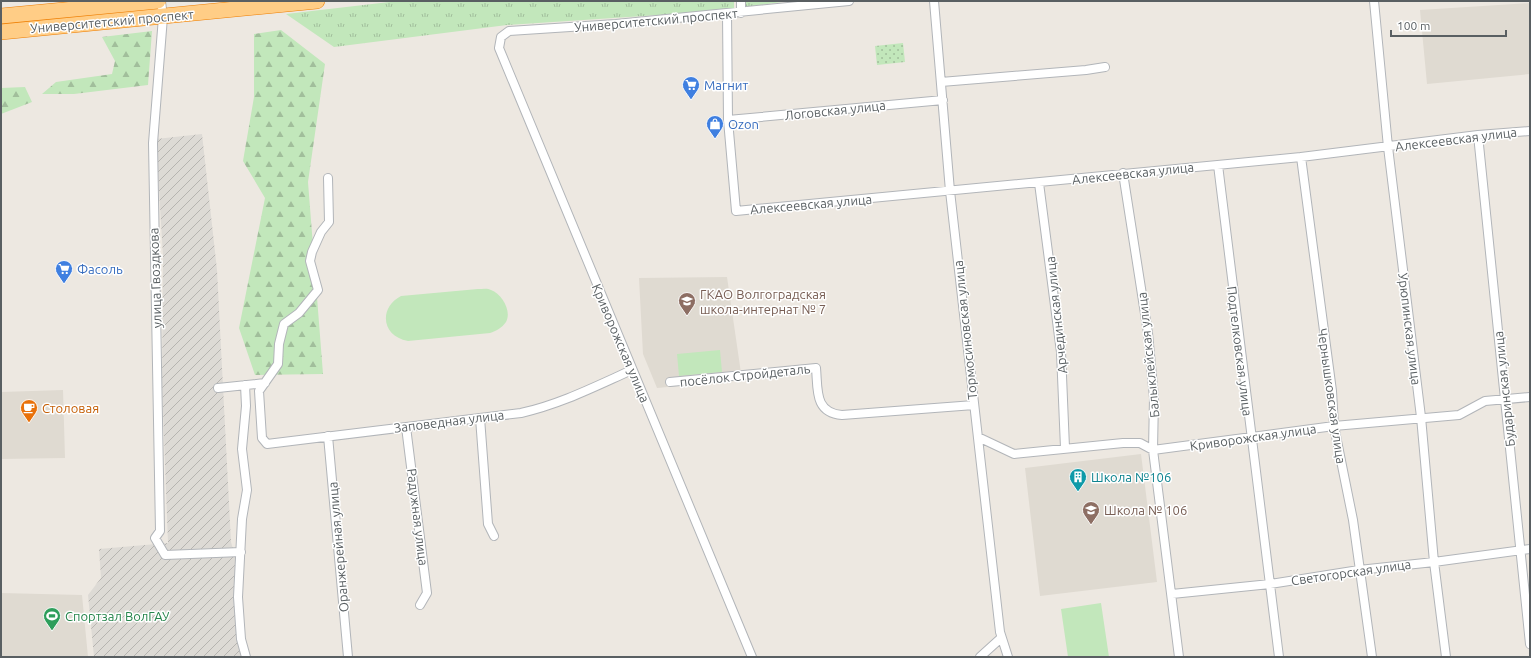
<svg xmlns="http://www.w3.org/2000/svg" width="1531" height="658" font-family="Ubuntu,sans-serif">
<style>
.industrial{fill:url(#industrial-furrows)}
.education{fill:#dfdad1}
.grass{fill:url(#grass-tufts)}
.forest{fill:url(#forest-firs)}
.park{fill:url(#park-dots)}
.pitch{fill:#c2e7bb}
.lines{fill:none;stroke-linecap:round;stroke-linejoin:round}
.street-casing{stroke:#b2b5b9;stroke-width:10}
.highway-casing{stroke:#ee7d00;stroke-width:16}
.street{stroke:#fff;stroke-width:8}
.highway{stroke:#ffcd86;stroke-width:15}
.labels{text-anchor:middle;stroke-width:3;stroke-linejoin:round;paint-order:stroke}
.street-label{font-size:13px;fill:#595f62;stroke:#fff}
.shop-label{font-size:13px;fill:#366cbe;stroke:#fff;text-anchor:start}
.education-label{font-size:13px;fill:#785e54;stroke:#fff;text-anchor:start}
.food-label{font-size:13px;fill:#c56008;stroke:#fff;text-anchor:start}
.culture-label{font-size:13px;fill:#0d838f;stroke:#fff;text-anchor:start}
.leisure-label{font-size:13px;fill:#27864d;stroke:#fff;text-anchor:start}
</style>
<defs>
<pattern id="industrial-furrows" width="10" height="10" patternUnits="userSpaceOnUse"><rect width="10" height="10" fill="#dddad5"/><path d="M-1 1l2-2M0 10L10 0M9 11l2-2" fill="none" stroke="#b6b4b0"/></pattern>
<pattern id="grass-tufts" width="24" height="20" patternUnits="userSpaceOnUse"><rect width="24" height="20" fill="#c2e7bb"/><path d="M3 7l-1-3M5 7V3M7 7l1-3M15 17l-1-3M17 17v-4M19 17l1-3" fill="none" stroke="#a1be9b"/></pattern>
<pattern id="forest-firs" width="22" height="20" patternUnits="userSpaceOnUse"><rect width="22" height="20" fill="#c2e7bb"/><path d="M5 1l3.5 6h-7zM16 11l3.5 6h-7z" fill="#a1be9b"/></pattern>
<pattern id="park-dots" width="8" height="8" patternUnits="userSpaceOnUse"><rect width="8" height="8" fill="#c2e7bb"/><path d="M2 2h.1M6 6h.1" fill="none" stroke="#a1be9b" stroke-width="1.8" stroke-linecap="round"/></pattern>
</defs>
<rect width="100%" height="100%" fill="#ede8e1"/>
<path class="industrial" d="M202 134 217 270 231 542 236 560 241 657H94L88 595 101 578 99 549 168 543 162 383 163 256 156 139Z"/>
<path class="education" d="M1530 3V74L1427 84 1420 10Z
M727 277 742 380 657 388 643 354 639 278Z
M63 390 65 458 1 459V392Z
M1141 454 1157 582 1040 596 1025 468Z
M1 593 82 595 88 657H1Z"/>
<path class="grass" d="M398 1H734V10L507 25 334 47 286 14Z
M745 1H789L745 7Z"/>
<path class="forest" d="M281 30 325 64 308 182 323 374 255 375 239 328 265 198 243 161 254 97V34Z
M152 31 148 85 74 94H42L56 82 112 74 115 61 102 37Z
M25 87 32 102 1 114V88Z"/>
<path class="park" d="M903 43 905 62 877 65 875 46Z"/>
<path class="pitch" d="M478 289C482 289 488 288 491 290 502 294 512 311 506 322 502 328 496 331 490 333L408 341C382 337 378 308 401 296Z
M720 350 722 372 679 376 677 354Z
M1101 603 1109 657H1068L1061 609Z"/>
<g class="lines">
<defs>
<path id="street" d="M161 1 163 17 153 143 160 531 155 538 165 555 241 552
M741 1V13
M934 1 950 191 1000 632 1008 657
M1374 1 1388 147 1421 417 1434 562 1446 657
M727 14 728 120 736 211 1301 157 1478 135 1530 131
M941 82 1086 70 1105 67
M728 120 943 100
M1478 135 1530 644
M1301 157 1332 391 1334 426 1353 520 1372 657
M1218 165 1279 657
M1123 173 1148 333 1154 398 1153 450 1179 657
M328 178 329 222 321 232 312 252 310 261 318 290 299 313 284 324 279 344 278 364 259 391 262 438 267 444 521 413C561 404 596 386 632 370
M1039 183 1061 352 1065 448
M670 382 816 368C818 389 814 413 842 415L974 405
M245 385 246 406 242 449 247 490 242 519 238 597 241 639 246 657
M218 388 265 383
M480 418 488 524 494 536
M406 427 427 593 420 605
M328 436 348 657
M978 437 1014 454 1123 443H1140L1153 450 1334 426 1459 415 1485 401 1530 397
M1172 594 1270 584 1359 570 1434 562 1530 549
M752 657 499 48 501 37 509 31 616 24 849 1
M980 657 1001 638"/>
<path id="highway" d="M1 16 158 1
M1 32 317 1"/>
</defs>
<use href="#street" class="street-casing"/>
<use href="#highway" class="highway-casing"/>
<use href="#street" class="street"/>
<use href="#highway" class="highway"/>
</g>
<defs>
<symbol id="supermarket-pin" viewBox="-11 -11 22 30"><path d="M0 17L-7.5 6A9.5 9.5 0 1 1 7.5 6Z" fill="#3f7fe0" stroke="#fff"/><path d="M-6-5.5h2.5l.6 2H6L4.5 2H-2.5L-4.4-4H-6ZM-1.5 3.2a1.3 1.3 0 1 0 .1 0ZM3 3.2a1.3 1.3 0 1 0 .1 0Z" fill="#fff"/></symbol>
<symbol id="shop-pin" viewBox="-11 -11 22 30"><path d="M0 17L-7.5 6A9.5 9.5 0 1 1 7.5 6Z" fill="#3f7fe0" stroke="#fff"/><path d="M-5-2.5h2.3a2.7 3.5 0 0 1 5.4 0H5L5.5 6h-11ZM-1.5-2.5h3a1.5 2.3 0 0 0-3 0Z" fill="#fff"/></symbol>
<symbol id="school-pin" viewBox="-11 -11 22 30"><path d="M0 17L-7.5 6A9.5 9.5 0 1 1 7.5 6Z" fill="#8d6e63" stroke="#fff"/><path d="M0-5L7-2L0 1L-7-2ZM-4 1L0 2.5L4 1V4Q0 6-4 4Z" fill="#fff"/></symbol>
<symbol id="cafe-pin" viewBox="-11 -11 22 30"><path d="M0 17L-7.5 6A9.5 9.5 0 1 1 7.5 6Z" fill="#e8710a" stroke="#fff"/><path d="M-5.5-4.5H6V0H3Q3 3.5 0 3.5H-2.5Q-5.5 3.5-5.5 0ZM3-3.2v2h1.7v-2ZM-6 4.5H4V6H-6Z" fill="#fff"/></symbol>
<symbol id="building-pin" viewBox="-11 -11 22 30"><path d="M0 17L-7.5 6A9.5 9.5 0 1 1 7.5 6Z" fill="#0f9aa8" stroke="#fff"/><path d="M-4-6H4V6H1V3H-1V6H-4ZM-2.5-4.3h1.7v1.8h-1.7ZM.8-4.3h1.7v1.8H.8ZM-2.5-1h1.7V.8h-1.7ZM.8-1h1.7V.8H.8Z" fill="#fff"/></symbol>
<symbol id="stadium-pin" viewBox="-11 -11 22 30"><path d="M0 17L-7.5 6A9.5 9.5 0 1 1 7.5 6Z" fill="#2e9e5b" stroke="#fff"/><path d="M0-5a6.5 5 0 1 0 0 10a6.5 5 0 1 0 0-10ZM-3.5-1.8h7v3.6h-7Z" fill="#fff"/></symbol>
</defs>
<g fill-rule="evenodd">
<use href="#supermarket-pin" x="681" y="75" width="20" height="27"/>
<use href="#shop-pin" x="705" y="114" width="20" height="27"/>
<use href="#supermarket-pin" x="54" y="259" width="20" height="27"/>
<use href="#school-pin" x="677" y="291" width="20" height="27"/>
<use href="#cafe-pin" x="19" y="398" width="20" height="27"/>
<use href="#building-pin" x="1068" y="467" width="20" height="27"/>
<use href="#school-pin" x="1081" y="500" width="20" height="27"/>
<use href="#stadium-pin" x="42" y="606" width="20" height="27"/>
</g>
<g class="labels">
<g class="street-label">
<text transform="translate(656 20) rotate(-5)" y="5">Университетский проспект</text>
<text transform="translate(112 21) rotate(-5)" y="5">Университетский проспект</text>
<text transform="translate(835 110) rotate(-6)" y="5">Логовская улица</text>
<text transform="translate(1456 139) rotate(-7)" y="5">Алексеевская улица</text>
<text transform="translate(1133 173) rotate(-6)" y="5">Алексеевская улица</text>
<text transform="translate(811 204) rotate(-5)" y="5">Алексеевская улица</text>
<text transform="translate(155 278) rotate(-92)" y="5">улица Гвоздкова</text>
<text transform="translate(1056 315) rotate(-96)" y="5">Арчединская улица</text>
<text transform="translate(1410 329) rotate(83)" y="5">Урюпинская улица</text>
<text transform="translate(965 330) rotate(-96)" y="5">Тормосиновская улица</text>
<text transform="translate(621 343) rotate(67)" y="5">Криворожская улица</text>
<text transform="translate(1240 351) rotate(83)" y="5">Подтелковская улица</text>
<text transform="translate(1148 355) rotate(-96)" y="5">Балыклейская улица</text>
<text transform="translate(745 375) rotate(-6)" y="5">посёлок Стройдеталь</text>
<text transform="translate(1504 389) rotate(-96)" y="5">Бударинская улица</text>
<text transform="translate(1332 396) rotate(82)" y="5">Чернышковская улица</text>
<text transform="translate(449 421) rotate(-7)" y="5">Заповедная улица</text>
<text transform="translate(1253 437) rotate(-8)" y="5">Криворожская улица</text>
<text transform="translate(418 517) rotate(83)" y="5">Радужная улица</text>
<text transform="translate(338 547) rotate(-95)" y="5">Оранжерейная улица</text>
<text transform="translate(1351 572) rotate(-8)" y="5">Светогорская улица</text>
</g>
<g class="shop-label">
<text x="704" y="90">Магнит</text>
<text x="728" y="129">Ozon</text>
<text x="77" y="274">Фасоль</text>
</g>
<g class="education-label">
<text x="700" y="299">ГКАО Волгоградская<tspan x="700" dy="15">школа-интернат № 7</tspan></text>
<text x="1104" y="515">Школа № 106</text>
</g>
<g class="food-label">
<text x="42" y="413">Столовая</text>
</g>
<g class="culture-label">
<text x="1091" y="482">Школа №106</text>
</g>
<g class="leisure-label">
<text x="65" y="621">Спортзал ВолГАУ</text>
</g>
</g>
<rect width="1531" height="658" fill="none" stroke="#595f62" stroke-width="4"/>
<path d="M1391 30v6h115v-6" fill="none" stroke="#595f62" stroke-width="2"/>
<text x="1397" y="30" font-size="12" fill="#595f62" stroke="#ffffff" stroke-width="3" paint-order="stroke">100 m</text>
</svg>
